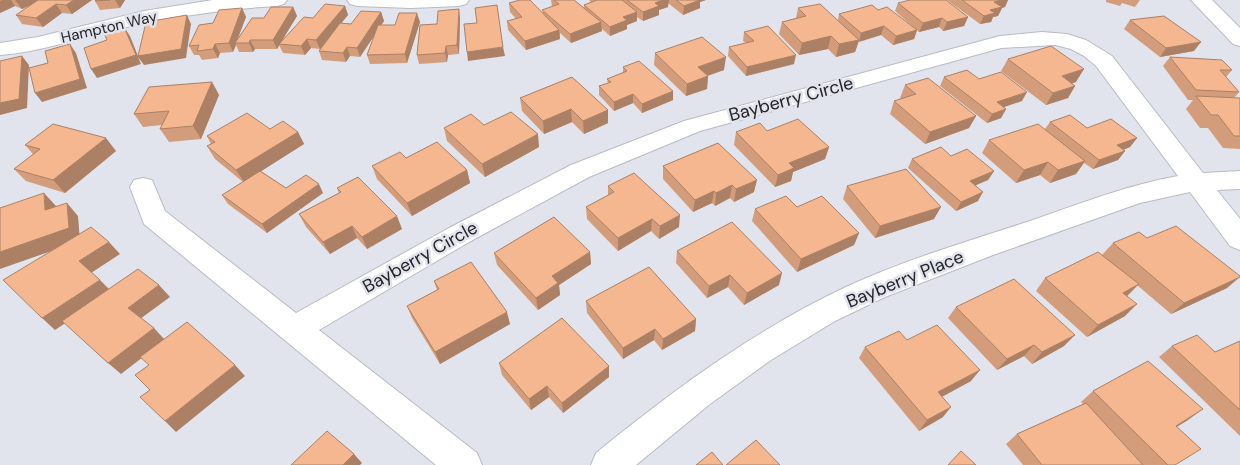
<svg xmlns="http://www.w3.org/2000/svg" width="1240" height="465" font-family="'DM Sans',sans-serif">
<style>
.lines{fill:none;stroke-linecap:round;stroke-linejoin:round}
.minor-casing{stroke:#b8bbc3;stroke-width:2}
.minor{fill:#fff;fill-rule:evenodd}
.wall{fill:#d39d7b}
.shaded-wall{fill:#ac8064}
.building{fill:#f5b78f;stroke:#ac8064}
.labels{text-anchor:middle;stroke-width:5;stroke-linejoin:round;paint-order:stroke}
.far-street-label{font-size:15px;fill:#232427;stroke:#e1e4ec}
.street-label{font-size:18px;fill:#232427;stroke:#e1e4ec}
</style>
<rect width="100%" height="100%" fill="#e1e4ec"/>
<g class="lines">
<defs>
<path id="minor" d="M213 0H287L284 4 277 6C224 9 171 17 119 29 79 38 41 52 0 55V43L38 37 144 11Z
M347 0H469L466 4 459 6 411 8 357 6 350 4Z
M1191 0H1212L1240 28V46L1233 44Z
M1042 32 1067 34 1086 40 1112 56 1203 173 1240 171V189L1217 190 1240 219V250L1230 246 1190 192 1140 203 993 255 885 297 835 321 771 360 710 404 636 465H591L596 453C675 389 756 329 848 286 907 259 969 241 1030 221 1079 204 1127 185 1178 176L1096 66 1084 56 1071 49 1055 45 1001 48 700 131 589 177 469 242 319 330 477 453 482 465H436L144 224 130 187 134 180 143 178 152 180 165 211 296 313 449 228 571 165 684 121 1000 36Z"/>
</defs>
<use href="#minor" class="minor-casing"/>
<use href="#minor" class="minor"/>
</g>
<path class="wall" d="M0 0H92L72 14 62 13 43 27 22 24 16 15 30 5 22 9 15 6 0 13Z
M96 0H125L120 8 100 10 95 1Z
M551 0H574L584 8V5L591 2 589 0H706L700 2V8L683 15 668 3V7L659 10V15L643 21 637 17V21L627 25V29L610 36 601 28 602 31 571 43 560 33V39L526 50 508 30 507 21 516 19 510 12 509 3 543 13 542 10 552 7Z
M947 0H1008L1005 7 1002 8 998 16 993 17 991 22 980 24Z
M1106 0H1140L1135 7 1122 3 1120 6 1106 2Z
M898 3 968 17 964 26 943 31 939 27 919 32 895 11Z
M345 6 348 15 341 23 351 24 381 12 384 21 381 25H395L420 22 407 63 370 64 367 55 375 34 360 57 350 56 346 62 322 60 319 51 320 49 311 48 305 55 283 53 279 45 277 49H255L253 52H239L236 45 233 52 220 53 218 58 202 60 199 55H194L189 46 242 8 246 17 238 38 264 18 293 7 297 16 281 41 313 18Z
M798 8 838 20 839 14 878 10 917 30 914 39 893 45 881 35 859 41 855 52 836 57 828 49 799 55 779 34 782 22 796 18Z
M460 18 459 54 448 55 447 62 419 64 417 55Z
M1130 20 1194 51 1160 57 1124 29Z
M744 32 794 64 746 76 728 56 729 47 746 43 743 41Z
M655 53 724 70 708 76 707 89 686 96 654 65Z
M1170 57 1232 70 1226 77 1239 92 1234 98H1240V149L1223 148 1208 128H1200L1186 109 1193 100H1188L1163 66Z
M1008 59 1076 82 1072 83 1075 86 1068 98 1046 105 1001 71Z
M623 67 673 100 642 113 633 103 614 111 599 95V86L608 83 607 79 623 73Z
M572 77 608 123 584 134 572 122 544 134 522 111 520 98Z
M944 77 979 79 1022 101 1004 107 1006 109 1001 118 987 123 940 86Z
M212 82 219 95 201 139 169 142 160 129 162 125 143 127 134 114Z
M905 85 976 116 969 128 925 144 890 114 894 101 901 99 900 98Z
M1050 122 1087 128 1137 138 1130 147 1123 150 1125 151 1118 160 1093 169 1084 163 1076 174 1050 183 1040 175 1016 183 982 153 989 140 1045 129Z
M484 125 539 147 485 177 447 141 444 128Z
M767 131 829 147 825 159 793 172 791 181 775 187 734 145 736 132Z
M298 132 304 144 261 171 286 188 323 193 267 233 228 204 222 195 243 182 215 159 207 146 211 144 207 136Z
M718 143 754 192 734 202 730 198 715 206 712 203 693 212 663 179V166Z
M25 145 116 151 65 193 26 181 14 169 33 154Z
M951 156 994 171 988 180 975 185 978 201 956 211 908 168 912 159Z
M406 158 467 170 470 183 412 216 377 179 372 166Z
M608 186 679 227 659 239 651 231 618 251 587 219 586 207 608 195Z
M847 186 934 219 875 238 843 199Z
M337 188 402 229 367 249 357 238 330 254 306 227 299 214 339 193Z
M797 207 859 233 854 245 797 272 752 221 755 209Z
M1147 238 1227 288 1171 314 1137 285 1127 296 1125 316 1087 337 1036 291 1045 278 1102 255 1113 243Z
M677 251 779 285 744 305 728 287 707 298 676 263Z
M590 252 591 264 559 285 560 295 538 310 497 265 494 253Z
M434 281 510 324 440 364 412 318 407 306 437 290Z
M586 301 696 319 695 331 662 350 654 340 623 359 587 313Z
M956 307 1064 346 1032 364 1024 356 997 370 948 318Z
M907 340 971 381 942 397 943 417 919 431 859 358 865 347Z
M1240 341V436L1159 357 1172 346 1215 352Z
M499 363 609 377 563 413 549 397 531 410 502 375Z
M1093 391 1188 420 1177 426 1176 465H1143L1136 457 1143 465H1023L1006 444 1017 434 1083 404 1081 402Z"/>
<path class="shaded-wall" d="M2 0H11L15 6 0 13V1Z
M15 0H42L22 9Z
M74 0H92L72 14 66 5Z
M115 0H125L120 8Z
M663 0H669L668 7 659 10V15L643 21V12L655 3Z
M695 0H706L700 2V8L683 15 684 6Z
M1001 0H1008L1005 7 1002 8 998 16 993 17 991 22 980 24 984 16 994 2Z
M56 4 62 13 43 27 36 18Z
M345 6 348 15 320 49 316 40Z
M293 7 297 16 277 49 273 40Z
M242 8 246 17 236 43H235L236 45 233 52 229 43Z
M459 9 460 18 459 54 457 45Z
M381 12 384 21 360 57 357 48Z
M637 12V21L627 25V29L610 36V27L623 17Z
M417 13 420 22 407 63 405 54Z
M187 15 191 24 186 58 144 65 138 57 141 64 97 78 91 69 124 27 130 36 138 56Z
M968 17 964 26 943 31 947 22Z
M942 18 939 27 919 32 923 23Z
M601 22 602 31 571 43 570 34Z
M884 26 881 35 859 42 861 33Z
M559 30 560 39 526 50 525 41Z
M917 30 914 39 893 45 896 36Z
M831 36 828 49 799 55 802 43Z
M307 39 311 48 305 55 301 46Z
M250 40 255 49 253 52 249 43Z
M859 40 855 52 836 57 839 44Z
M1201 42 1194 51 1160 57 1166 48Z
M70 44 76 53 87 88 42 102 35 93Z
M215 44 220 53 218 58 213 49Z
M446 46 448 55 447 62 445 53Z
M347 47 350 56 346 62 343 53Z
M503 47 505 56 468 61 467 52Z
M796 55 794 64 746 76 747 67Z
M22 56 29 65 27 108 0 115V103Z
M726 57 724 70 697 79 698 67Z
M1084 69 1076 82 1054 89 1062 76Z
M708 76 707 89 686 96 687 84Z
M212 82 219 95 201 139 193 126Z
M1075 86 1068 98 1046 105 1053 93Z
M673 91V100L642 113V104Z
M1027 92 1022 101 992 111 997 102Z
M633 94V103L614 111V102Z
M571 109 572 122 544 134 543 121Z
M1006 109 1001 118 987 123 992 114Z
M608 110V123L584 134 583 121Z
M976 116 969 128 925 144 930 132Z
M298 132 304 144 244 182 236 170Z
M538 134 539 147 485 177 482 164Z
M106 138 116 151 65 193 53 180Z
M1137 138 1130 147 1110 155 1117 145Z
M829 147 825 159 793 172 791 181 775 187 778 175 789 163Z
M1125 151 1118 160 1093 169 1099 160Z
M1085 161 1076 174 1050 183 1058 170Z
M1048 162 1040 175 1016 183 1024 170Z
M467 170 470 183 412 216 407 203Z
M994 171 988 180 965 190 970 181Z
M757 180 754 192 734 202 736 189Z
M319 184 323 193 267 233 262 224Z
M732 185 730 198 715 206 716 193Z
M714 191 712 203 693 212 695 200Z
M983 192 978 201 956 211 961 202Z
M44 193 56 206 57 223 45 210Z
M67 203 78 216 80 241 0 269V252Z
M941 207 934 219 875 238 880 226Z
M680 215 679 227 659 239 660 226Z
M397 216 402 229 367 249 362 237Z
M652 219 651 231 618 251V238Z
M352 226 357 238 330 254 323 242Z
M859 233 854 245 797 272 801 259Z
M109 242 120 254 91 273 79 261Z
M590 252 591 264 559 285 560 295 538 310 536 298 552 276Z
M782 273 779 285 744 305 747 293Z
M730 275 728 287 707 298 709 286Z
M1240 277 1227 288 1171 314 1184 303Z
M100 280 112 292 55 330 42 318Z
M1139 284 1127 296 1123 293Z
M159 285 170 297 140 319 128 308Z
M1137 304 1125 316 1087 337 1098 325Z
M507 312 510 324 440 364 435 352Z
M696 319 695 331 662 350 663 339Z
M154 328 165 340 121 374 108 363Z
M655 329 654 340 623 359V348Z
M1075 335 1064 346 1032 364 1042 352Z
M1034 345 1024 356 997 370 1007 359Z
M235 365 245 376 176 432 165 421Z
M609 366V377L563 413 562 403Z
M980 370 971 381 930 403 938 392Z
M547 386 549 397 531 410 529 399Z
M951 407 943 417 919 431 927 420Z
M1203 409 1188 420 1162 436 1176 426Z
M354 454 362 463 360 465H343Z"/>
<path class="building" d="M38 0H74L66 5 56 4 36 18 16 15Z
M96 0H110L95 1Z
M520 0H530L559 30 525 41 507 21 522 17 509 3Z
M554 0H574L601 22 570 34 542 10 559 4Z
M597 0H622L637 12 623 17 627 20 610 27 584 5Z
M627 0H663L655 3 659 6 643 12Z
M676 0H700L684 6Z
M910 0H946L968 17 947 22 942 18 923 23 898 3Z
M962 0H1001L994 2 1002 7 990 10 995 13 984 16Z
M325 4 345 6 316 40 307 39 301 46 279 44 304 17 313 18Z
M820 4 859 40 839 44 831 36 802 43 782 22 806 16 798 8Z
M497 5 503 47 467 52 464 24 477 23 475 8Z
M872 5 878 10 887 7 917 30 896 36 884 26 861 33 839 14Z
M271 7H293L273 40H250L249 43H235L252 18H264Z
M242 8 229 43 215 44 213 49 197 51 199 45 189 46 199 25 213 23 219 10Z
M459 9 457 45 446 46 445 53 417 55 420 25 437 24 438 11Z
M361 11 381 12 357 48 347 47 343 53 319 51 340 23 351 24Z
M399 13H417L405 54 367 55 378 25H395Z
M187 15 181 49 138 56 146 22Z
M1164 16 1201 42 1166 48 1130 20Z
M768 26 796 55 747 67 729 47 754 41 744 32Z
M124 27 136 55 91 69 84 48 107 40 104 33Z
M702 37 726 57 698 67 708 76 687 84 655 53Z
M70 44 80 79 35 93 29 68 48 63 45 51Z
M1051 46 1084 69 1062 76 1075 86 1053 93 1008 59Z
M22 56 19 99 0 103V61Z
M1170 57 1222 60 1232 70H1220L1239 92 1196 90Z
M639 61 673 91 642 104 633 94 614 102 599 86 611 82 607 79 627 71 623 67Z
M967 70 979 79 1001 72 1027 92 997 102 1006 109 992 114 944 77Z
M572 77 608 110 583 121 571 109 543 121 520 98Z
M928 78 976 116 930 132 894 101 916 94 905 85Z
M212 82 193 126 160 129 169 111 134 114 149 87Z
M1196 96 1240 98V136H1234L1218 115H1211Z
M511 112 538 134 482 164 444 128 471 114 484 125Z
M247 113 270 129 283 121 298 132 236 170 207 146 215 142 207 136Z
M1070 115 1087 128 1111 119 1137 138 1117 145 1125 151 1099 160 1050 122Z
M798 119 829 147 789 163 794 168 778 175 736 132 760 123 767 131Z
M53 124 106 138 53 180 14 169 40 149 25 145Z
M1038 124 1085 161 1058 170 1048 162 1024 170 989 140Z
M437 142 467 170 407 203 372 166 400 152 406 158Z
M718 143 757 180 736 189 732 185 716 193 714 191 695 200 663 166Z
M941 147 951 156 967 149 994 171 970 181 983 192 961 202 912 159Z
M906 169 941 207 880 226 847 186Z
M260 171 286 188 306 175 319 184 262 224 222 195Z
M634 173 680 215 660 226 652 219 618 238 586 207 614 192 608 186Z
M358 177 397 216 362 237 352 226 323 242 299 214 341 192 337 188Z
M44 193 45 210 67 203 69 228 0 252V208Z
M786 196 797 207 822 196 859 233 801 259 755 209Z
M554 217 590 252 552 276 558 283 536 298 494 253Z
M732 222 782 273 747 293 730 275 709 286 677 251Z
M1176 226 1240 276V277L1184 303 1113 243 1139 232 1147 238Z
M91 227 109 242 79 261 100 280 42 318 3 280Z
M1098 252 1139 284 1123 293 1137 304 1098 325 1045 278Z
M471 262 507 312 435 352 407 306 439 289 434 281Z
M649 267 696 319 663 339 655 329 623 348 586 301Z
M138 269 159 285 128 308 154 328 108 363 62 321Z
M1014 279 1075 335 1042 352 1034 345 1007 359 956 307Z
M562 318 609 366 562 403 547 386 529 399 499 363Z
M187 322 235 365 165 421 140 397 150 390 135 375 149 365 140 357Z
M937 325 980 370 938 392 951 407 927 420 865 347 899 331 907 340Z
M1197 335 1215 352 1240 341V410L1172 346Z
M1148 361 1203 409 1176 426 1201 449 1175 465H1168L1093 391Z
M1086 403 1143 465H1042L1017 434Z
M327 431 354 454 343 465H291Z
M756 440 780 465H726Z
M961 451 976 465H948Z
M712 452 723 465H696Z"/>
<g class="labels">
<g class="far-street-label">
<text transform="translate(109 27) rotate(-13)" y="5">Hampton Way</text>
</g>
<g class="street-label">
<text transform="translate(791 99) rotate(-15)" y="6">Bayberry Circle</text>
<text transform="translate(420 257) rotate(-29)" y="6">Bayberry Circle</text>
<text transform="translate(905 279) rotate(-22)" y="6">Bayberry Place</text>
</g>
</g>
</svg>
